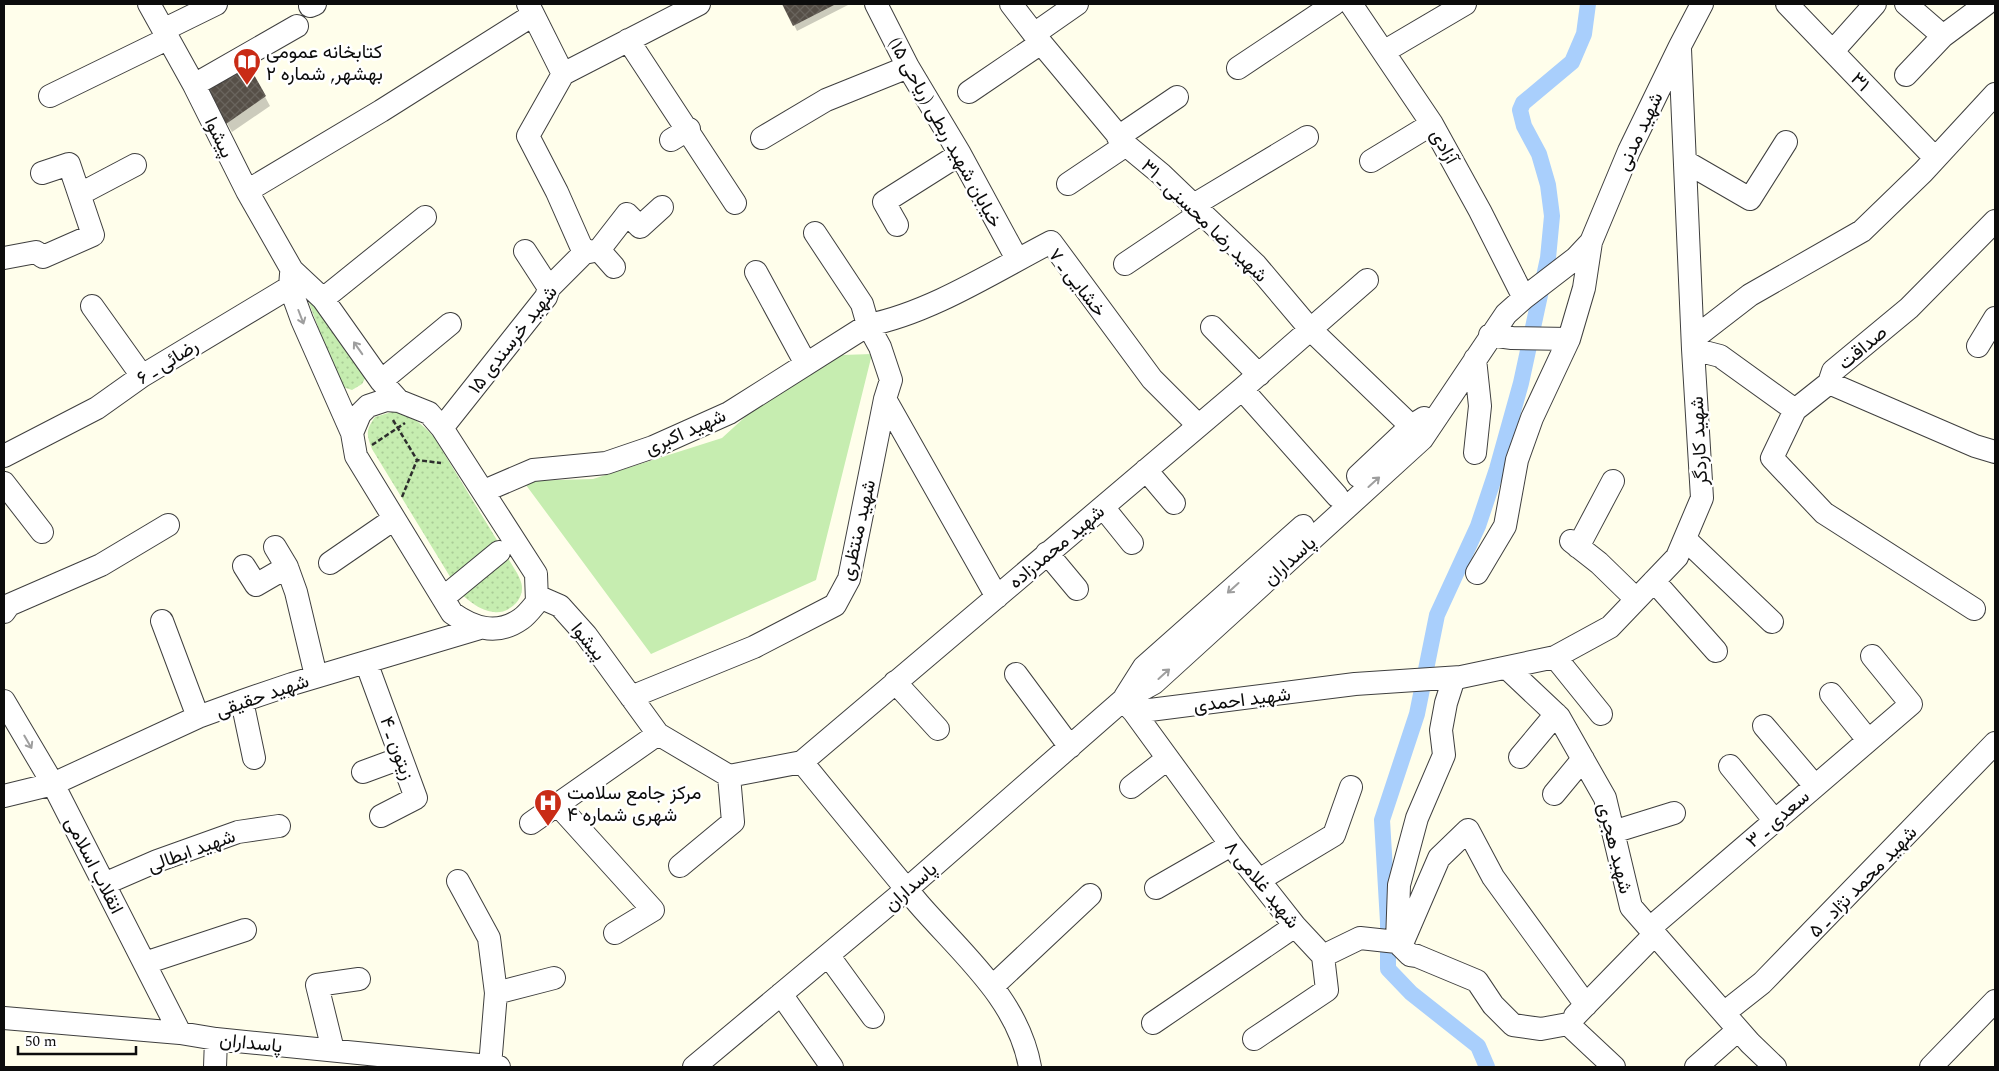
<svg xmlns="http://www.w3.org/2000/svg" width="1999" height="1071" font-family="Spectral,Vazirmatn,serif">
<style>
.grass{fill:url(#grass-dots)}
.park{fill:#c6edb0}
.shadow{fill:#0003}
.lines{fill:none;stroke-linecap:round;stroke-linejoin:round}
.canal{stroke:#a9cffc;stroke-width:16}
.building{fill:url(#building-cross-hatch)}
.minor-casing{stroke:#3f3f3f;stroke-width:24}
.path{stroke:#2e2e2e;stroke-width:2.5;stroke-dasharray:5 2.5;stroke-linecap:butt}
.minor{stroke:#fff;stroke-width:22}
.oneway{stroke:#9e9e9e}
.labels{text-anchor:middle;stroke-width:5;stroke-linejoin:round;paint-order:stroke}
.poi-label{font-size:19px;fill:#0c0c0c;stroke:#fff;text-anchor:start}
.street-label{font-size:19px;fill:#0c0c0c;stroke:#fff}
</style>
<defs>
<pattern id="grass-dots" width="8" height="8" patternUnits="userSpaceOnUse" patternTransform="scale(1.25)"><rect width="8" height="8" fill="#c6edb0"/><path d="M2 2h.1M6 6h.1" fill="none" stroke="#a9ca96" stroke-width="1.8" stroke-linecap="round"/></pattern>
<pattern id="building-cross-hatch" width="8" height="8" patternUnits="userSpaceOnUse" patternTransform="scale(1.25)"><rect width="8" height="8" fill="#564f47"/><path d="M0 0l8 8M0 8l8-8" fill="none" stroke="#69645d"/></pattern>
</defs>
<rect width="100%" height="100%" fill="#fffeeb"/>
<path class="grass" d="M305 292 368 373 362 384 352 390 340 386Z
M395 411C413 416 422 424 434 437L517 573C519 577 522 583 522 587 523 602 507 614 494 612 481 611 469 601 460 593L372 449C366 434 366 430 375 417Z"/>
<path class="park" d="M872 354 816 580 651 654 523 481 593 479 722 438 812 356Z"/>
<path class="shadow" d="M784 4H850L797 31Z
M244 58 270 106 232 132 203 81Z"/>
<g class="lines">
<path class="canal" d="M1487 1067 1478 1046 1411 993 1388 969V922L1382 820 1417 714 1437 615 1478 526 1497 469 1521 383 1548 258 1552 216 1548 185 1539 154 1524 126 1520 110 1523 103 1572 62 1584 34 1588 4"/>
</g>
<path class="building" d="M782 4H836L793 26Z
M244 57 266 96 226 124 202 81Z"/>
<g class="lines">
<defs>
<path id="minor" d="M149 4 194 85 247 191 292 270 323 299 381 381 399 401
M528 4 563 74
M876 4 908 67 960 154 1017 259
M1011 4 1041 43 1126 145 1161 174 1256 265 1310 329 1411 426
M1351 4 1432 124 1480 211 1524 298
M1787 4 1935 158
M1906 4 1943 36
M310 6 315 4
M163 30 216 4
M1034 34 1077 4
M628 40 735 203
M1385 51 1465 4
M1833 51 1875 4
M1238 68 1334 4
M563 74 528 136 557 192 584 253
M563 74 699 4
M1906 75 1943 36 1986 4
M194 85 297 26
M969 92 1041 43
M50 96 167 39
M1118 137 1177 97
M762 138 826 100 908 67
M671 140 689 129
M1371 161 1432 124
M1686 162 1750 199 1786 142
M1068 184 1126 145
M247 191 381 111 533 15
M80 194 135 165
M1192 206 1307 137
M897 225 884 202 960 154
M599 250 614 267
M525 251 549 288
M584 253 599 250 627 214 640 227 662 207
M4 258 36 252 43 257 93 235 69 164 42 173
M1125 264 1201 213
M756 272 806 364
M291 274 290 287 302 320 352 433
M323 299 425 217
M92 306 142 376
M1212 327 1259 375
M1490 335 1512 338 1569 339
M1693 339 1750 295 1862 231 1923 172 1995 94
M1978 346 1995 318
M1693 349 1720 356 1795 410 1829 383 1833 371 1909 308 1995 221
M381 381 450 324
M1829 383 1975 446 1995 452
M1242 389 1337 496
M885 399 997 597
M386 400 399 401 429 413 442 428 536 574 537 602C532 608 527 615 521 619 497 636 473 628 452 613L356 456 352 433 360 414 368 406Z
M1795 410 1772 458 1824 513 1974 609
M442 428 546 297 549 288 584 253
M1475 453 1480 406 1475 359
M4 456 97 408 142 376 290 287
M1146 470 1174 503
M1358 476 1411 426 1424 418
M4 483 42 532
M484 491 533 470 606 463 653 447 729 413 868 325C930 313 995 271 1051 242L1152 379 1198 425
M1103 507 1132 543
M1685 539 1772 622
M1571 541 1599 563 1636 599
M275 547 287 567 296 592 316 676
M1578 547 1613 481
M1047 553 1077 589
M330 563 394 519
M244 566 256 585 287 567
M1477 573 1505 526 1517 460 1532 418 1569 339 1584 288 1591 242
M1654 581 1716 651
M537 596 560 606 586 635 658 734 729 776 802 762 1242 389 1367 280
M443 598 499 552
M4 612 9 605 101 565 168 525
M162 621 198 717
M1555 657 1601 714
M366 662 416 798 381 816
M1507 668 1559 717 1605 798 1631 907 1750 1043 1775 1067
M1016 674 1070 747
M895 682 938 729
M1831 694 1868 740
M631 697 754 647 835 605 849 579 885 399 891 380 880 347 868 325 862 304 815 233
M1125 697 1144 667 1303 526
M1123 700 1134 712 1355 684 1461 677 1555 657 1610 627 1677 557 1702 498 1693 349 1680 49
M4 701 53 784 180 1033
M242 701 254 758
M1134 712 1231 845 1295 926 1323 956 1327 990 1254 1039
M1764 726 1815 786
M1520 757 1556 714
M802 762C840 809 879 856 918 903 961 953 1018 999 1030 1067
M1730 766 1775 821
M363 772 401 758
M1131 787 1167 759
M1554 794 1583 759
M4 796 53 784 198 717 242 701 292 684 480 628
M558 805 653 910 615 933
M531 823 658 734
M1613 832 1674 813
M680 866 733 822 729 776
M1259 880 1334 835 1351 787
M458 881 489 938 496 993 490 1066
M104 884 157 861 238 832 279 826
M1156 888 1231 845
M1650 928 1911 704 1872 656
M1397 942 1399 885 1417 818 1444 755 1441 730 1446 703 1454 678
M1401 946 1439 858 1468 830 1493 877 1586 1005
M828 955 873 1017
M1323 956 1360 938 1397 942 1410 955 1417 956 1477 981 1493 1005 1513 1025 1541 1029 1568 1024
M145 963 245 930
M993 986 1090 895
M496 993 554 978
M781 994 832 1067
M1724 1013 1762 983 1995 743
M1575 1016 1655 934
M4 1018 180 1033 216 1039 499 1067
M1153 1023 1295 926
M1568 1024 1614 1067
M333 1050 317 985 359 979
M215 1067 216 1039
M694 1067 907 889 1123 700 1154 683 1422 439 1506 314 1524 298 1576 258 1591 242 1629 151 1680 46 1702 4
M1696 1067 1738 1030
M1931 1067 1995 1001"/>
</defs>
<use href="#minor" class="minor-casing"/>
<path class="path" d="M393 420 417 460
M372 445 405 423
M402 497 417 460 441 463"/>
<use href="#minor" class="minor"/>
</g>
<defs><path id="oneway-shaft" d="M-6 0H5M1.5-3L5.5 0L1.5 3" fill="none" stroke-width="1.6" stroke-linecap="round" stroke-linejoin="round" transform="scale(1.25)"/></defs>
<g class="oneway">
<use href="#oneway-shaft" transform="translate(301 317) rotate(69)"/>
<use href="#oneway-shaft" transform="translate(358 348) rotate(-125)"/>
<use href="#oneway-shaft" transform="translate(1374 482) rotate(-42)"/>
<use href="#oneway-shaft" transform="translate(1233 588) rotate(138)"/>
<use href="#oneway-shaft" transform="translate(1164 674) rotate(-42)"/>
<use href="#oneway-shaft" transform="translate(28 742) rotate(60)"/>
</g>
<defs>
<symbol id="library-pin" viewBox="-11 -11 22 30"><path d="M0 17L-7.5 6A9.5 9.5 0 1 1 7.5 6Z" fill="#c92c16" stroke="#fff"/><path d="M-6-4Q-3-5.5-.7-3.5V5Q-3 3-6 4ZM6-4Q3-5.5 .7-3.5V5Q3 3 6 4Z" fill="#fff"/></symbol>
<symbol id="hospital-pin" viewBox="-11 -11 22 30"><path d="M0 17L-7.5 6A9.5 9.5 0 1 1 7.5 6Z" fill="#c92c16" stroke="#fff"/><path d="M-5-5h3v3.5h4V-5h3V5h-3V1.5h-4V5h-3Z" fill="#fff"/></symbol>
</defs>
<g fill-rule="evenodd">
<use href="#library-pin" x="231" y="46" width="32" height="43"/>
<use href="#hospital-pin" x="532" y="787" width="32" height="43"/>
</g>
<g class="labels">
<g class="poi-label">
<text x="266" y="58">کتابخانه عمومی<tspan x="266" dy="22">بهشهر, شماره ۲</tspan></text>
<text x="567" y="799">مرکز جامع سلامت<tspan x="567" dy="22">شهری شماره ۴</tspan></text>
</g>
<g class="street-label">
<text transform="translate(1861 81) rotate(46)" y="7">۳۱</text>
<text transform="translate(1639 131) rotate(-65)" y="7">شهید مدنی</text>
<text transform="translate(946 132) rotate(61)" y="7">خیابان شهید ربطی (ریاحی ۱۵)</text>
<text transform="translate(220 137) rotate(64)" y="7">پیشوا</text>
<text transform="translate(1445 146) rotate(61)" y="7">آزادی</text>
<text transform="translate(1205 220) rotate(44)" y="7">شهید رضا محسنی ـ ۳۱</text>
<text transform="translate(1078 282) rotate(52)" y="7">خشایی ـ ۷</text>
<text transform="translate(512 339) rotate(-52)" y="7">شهید خرسندی ۱۵</text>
<text transform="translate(1862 347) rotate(-40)" y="7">صداقت</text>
<text transform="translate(167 361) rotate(-32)" y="7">رضائی ـ ۶</text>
<text transform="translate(685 431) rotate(-24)" y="7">شهید اکبری</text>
<text transform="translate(1698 441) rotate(-93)" y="7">شهید کاردگر</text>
<text transform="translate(857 530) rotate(-77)" y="7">شهید منتظری</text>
<text transform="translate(1056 546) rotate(-40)" y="7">شهید محمدزاده</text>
<text transform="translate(1289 560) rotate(-42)" y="7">پاسداران</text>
<text transform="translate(589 641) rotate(51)" y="7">پیشوا</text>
<text transform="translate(262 695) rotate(-19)" y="7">شهید حقیقی</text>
<text transform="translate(1242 699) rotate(-7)" y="7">شهید احمدی</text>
<text transform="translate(398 748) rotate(70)" y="7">زیتون ـ ۴</text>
<text transform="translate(1777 818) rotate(-41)" y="7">سعدی ـ ۳</text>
<text transform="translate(1616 848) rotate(76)" y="7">شهید هجری</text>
<text transform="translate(191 850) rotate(-20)" y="7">شهید ابطالی</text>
<text transform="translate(95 865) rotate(63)" y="7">انقلاب اسلامی</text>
<text transform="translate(1862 881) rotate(-46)" y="7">شهید محمد نژاد ـ ۵</text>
<text transform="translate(1263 884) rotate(51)" y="7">۸ شهید غلامی</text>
<text transform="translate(910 886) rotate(-41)" y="7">پاسداران</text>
<text transform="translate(251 1042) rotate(6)" y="7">پاسداران</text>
</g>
</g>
<rect width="1999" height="1071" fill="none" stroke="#0c0c0c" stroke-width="10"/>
<path d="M18 1046v8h118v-8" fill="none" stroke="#0c0c0c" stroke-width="2.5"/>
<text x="25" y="1046" font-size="15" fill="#0c0c0c" stroke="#ffffff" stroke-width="4" paint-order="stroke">50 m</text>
</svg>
